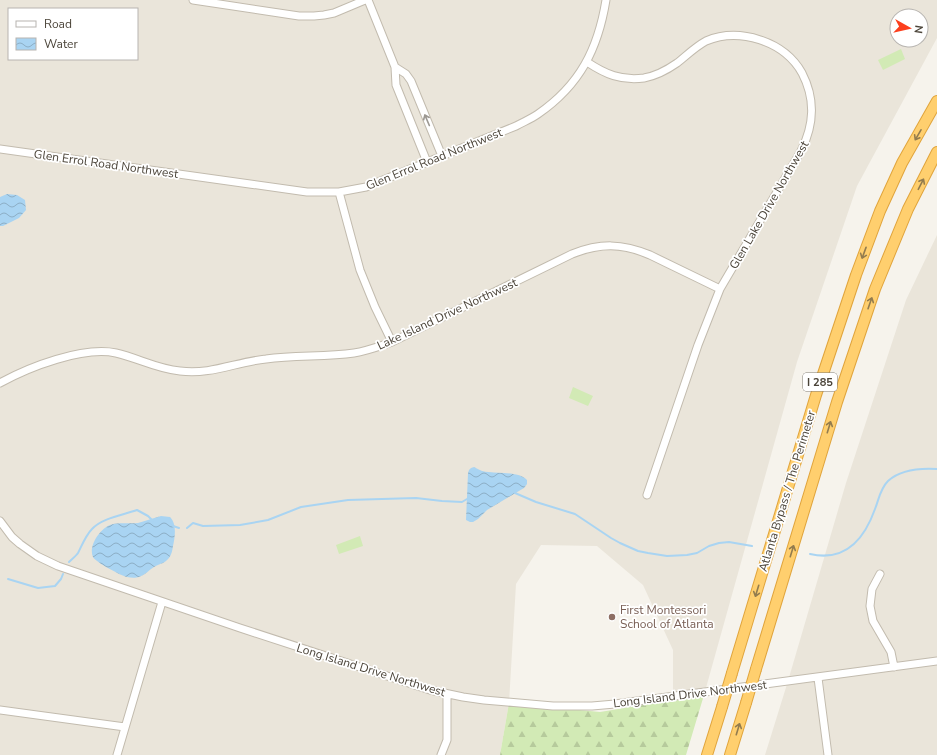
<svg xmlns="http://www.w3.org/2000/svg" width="937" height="755" font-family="'Nunito Sans',sans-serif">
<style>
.residential{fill:#eae5da;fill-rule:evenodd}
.forest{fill:url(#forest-firs)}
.pitch{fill:#d2eab5}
.water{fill:url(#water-waves)}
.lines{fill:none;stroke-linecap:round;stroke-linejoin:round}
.stream{stroke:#a9d4f2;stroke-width:2}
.minor-casing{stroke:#c2bbae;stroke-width:9}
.highway-casing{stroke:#e0a43c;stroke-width:12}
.minor{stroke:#fff;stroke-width:7}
.highway{stroke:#ffcf6e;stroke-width:10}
.highway-bridge-casing{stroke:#e0a43c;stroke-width:12;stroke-linecap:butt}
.highway-bridge{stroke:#ffcf6e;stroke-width:10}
.oneway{stroke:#9c9892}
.oneway2{stroke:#937c4e}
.education-dot{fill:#8d6e63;stroke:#fff;stroke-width:1.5}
.labels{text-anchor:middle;stroke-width:3.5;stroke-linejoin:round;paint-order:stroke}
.shield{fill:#fff;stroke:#817c74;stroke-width:1}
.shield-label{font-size:11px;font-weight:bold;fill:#4b4439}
.street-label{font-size:12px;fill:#4b4439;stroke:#fff}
.education-label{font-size:12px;fill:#785e54;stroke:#fff;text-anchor:start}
</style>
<defs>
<pattern id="forest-firs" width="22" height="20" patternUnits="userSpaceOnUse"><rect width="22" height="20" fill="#d2eab5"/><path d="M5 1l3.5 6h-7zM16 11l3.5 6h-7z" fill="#b6ca9c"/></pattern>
<pattern id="water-waves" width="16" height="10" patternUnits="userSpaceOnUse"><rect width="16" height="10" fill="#a9d4f2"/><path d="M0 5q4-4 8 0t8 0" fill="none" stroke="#8caec5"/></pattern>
</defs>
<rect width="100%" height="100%" fill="#f6f3ec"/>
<path class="residential" d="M0 0H937V38L857 186 797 362 704 695 673 700V650L643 585 597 546 541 545 516 584 509 703 500 755H0ZM9 9H137V59H9ZM897 16H921V40H897Z
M937 235V755H765L788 681 846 483 906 300Z"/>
<path class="forest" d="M704 695 686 755H500L509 703 600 712Z"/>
<path class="pitch" d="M901 49 905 59 883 70 878 60Z
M573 387 593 396 588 406 569 398Z
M360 536 363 546 339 554 336 545Z"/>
<path class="water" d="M7 194 17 195 25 200 26 210 19 218 3 226H0V197Z
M474 467C479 470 484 472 489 472 500 474 518 471 527 480V484L524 488 487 510 478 519 473 522H470L466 520 468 473 469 470 471 468Z
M161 516 170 517C177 524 175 537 173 546 172 554 170 559 163 563 160 564 157 565 154 567 149 570 145 575 139 577 136 578 131 578 127 577 122 576 95 562 93 557 88 546 100 529 110 525 118 522 129 524 138 523 146 521 153 518 161 516Z"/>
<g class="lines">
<path class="stream" d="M515 493 536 502 575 514 611 538 620 543 638 551 648 553 667 556 687 555 697 553 709 546 719 543 729 542 752 546
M173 526 179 528
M187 528 193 523 203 526 240 525 268 520 301 507 348 500 416 498 442 501 462 502 467 499
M810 554C845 562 864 540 875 509 879 499 880 489 888 481 901 469 920 468 937 469
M69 562C72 559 76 556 78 553 82 545 86 535 92 529 102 518 123 515 137 510L148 516 153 521
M8 579 38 588 55 586 61 579 63 574"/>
<defs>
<path id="minor" d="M193 0 299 16H314L324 15 334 13 365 0
M368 0 395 67 396 85 427 162
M587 62C605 74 621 81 644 78 655 76 667 70 677 63 686 56 695 47 706 41 739 27 784 41 802 73 816 100 814 125 801 151L720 289 698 345 647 495
M395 67 406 74 411 81 442 156
M0 149 307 192H339L366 187 516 126C523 122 531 119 538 114 580 85 598 49 606 0
M339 192 360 270 375 307 392 342
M0 383C29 367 83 346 116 353 138 358 157 369 180 371 211 375 236 362 266 359 295 355 325 357 354 353 367 351 380 346 392 342L572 254C600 243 622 243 650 255L720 289
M0 521 12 537 20 544 37 556 58 566 240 628 430 690 463 697 484 700 553 706H592L615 704 937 661
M880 574 872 589 870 606 873 621 891 652 894 667
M818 678 828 755
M0 710 125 727
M117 755 162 602
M441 755 447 740V694"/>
<path id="highway" d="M756 669 837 402 875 289 908 209 937 152
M732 673 816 395 856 275 880 211 902 163 937 101
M707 755 722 707
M730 755 746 703"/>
</defs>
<use href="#minor" class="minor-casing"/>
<use href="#highway" class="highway-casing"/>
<use href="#minor" class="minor"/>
<use href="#highway" class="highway"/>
<defs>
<path id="highway-bridge" d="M746 703 756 669
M722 707 732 673"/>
</defs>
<use href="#highway-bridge" class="highway-bridge-casing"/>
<use href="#highway-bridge" class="highway-bridge"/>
</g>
<defs><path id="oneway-shaft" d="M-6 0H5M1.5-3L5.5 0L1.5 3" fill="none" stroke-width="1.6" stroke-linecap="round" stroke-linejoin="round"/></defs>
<use class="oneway" href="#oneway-shaft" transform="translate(427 120) rotate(-113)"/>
<g class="oneway2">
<use href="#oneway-shaft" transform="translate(918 135) rotate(120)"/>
<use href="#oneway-shaft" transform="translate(921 184) rotate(-63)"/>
<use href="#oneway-shaft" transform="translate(864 253) rotate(110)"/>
<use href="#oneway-shaft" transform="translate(870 303) rotate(-71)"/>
<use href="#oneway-shaft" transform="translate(829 427) rotate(-73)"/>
<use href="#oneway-shaft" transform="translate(792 551) rotate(-73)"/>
<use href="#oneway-shaft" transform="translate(757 591) rotate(107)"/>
<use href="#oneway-shaft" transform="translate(738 729) rotate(-73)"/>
</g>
<circle class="education-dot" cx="612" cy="617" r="4"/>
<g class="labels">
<rect class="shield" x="803" y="373" width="34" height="18" rx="3"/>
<g class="shield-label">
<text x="820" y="386">I 285</text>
</g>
<g class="street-label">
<text transform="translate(434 159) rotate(-22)" y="4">Glen Errol Road Northwest</text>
<text transform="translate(106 164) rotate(8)" y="4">Glen Errol Road Northwest</text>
<text transform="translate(769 205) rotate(-60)" y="4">Glen Lake Drive Northwest</text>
<text transform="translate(447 314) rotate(-25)" y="4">Lake Island Drive Northwest</text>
<text transform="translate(787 491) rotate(-73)" y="4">Atlanta Bypass / The Perimeter</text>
<text transform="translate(371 670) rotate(17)" y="4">Long Island Drive Northwest</text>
<text transform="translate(690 694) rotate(-7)" y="4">Long Island Drive Northwest</text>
</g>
<g class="education-label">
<text x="620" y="614">First Montessori<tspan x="620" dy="14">School of Atlanta</tspan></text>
</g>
</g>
<rect x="8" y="8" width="130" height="52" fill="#ffffff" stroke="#b7b4b0"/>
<rect x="16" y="21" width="20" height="6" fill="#ffffff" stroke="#b7b4b0"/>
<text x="44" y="28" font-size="12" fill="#4b4439">Road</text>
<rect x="16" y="38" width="20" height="12" fill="url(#water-waves)" stroke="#b7b4b0"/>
<text x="44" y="48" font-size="12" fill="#4b4439">Water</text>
<g transform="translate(909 28) rotate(98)"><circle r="19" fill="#ffffff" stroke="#b7b4b0"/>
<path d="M0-3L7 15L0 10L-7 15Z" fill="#fc3f1d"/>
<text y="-6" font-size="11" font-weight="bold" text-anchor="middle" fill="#4b4439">N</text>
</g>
</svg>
